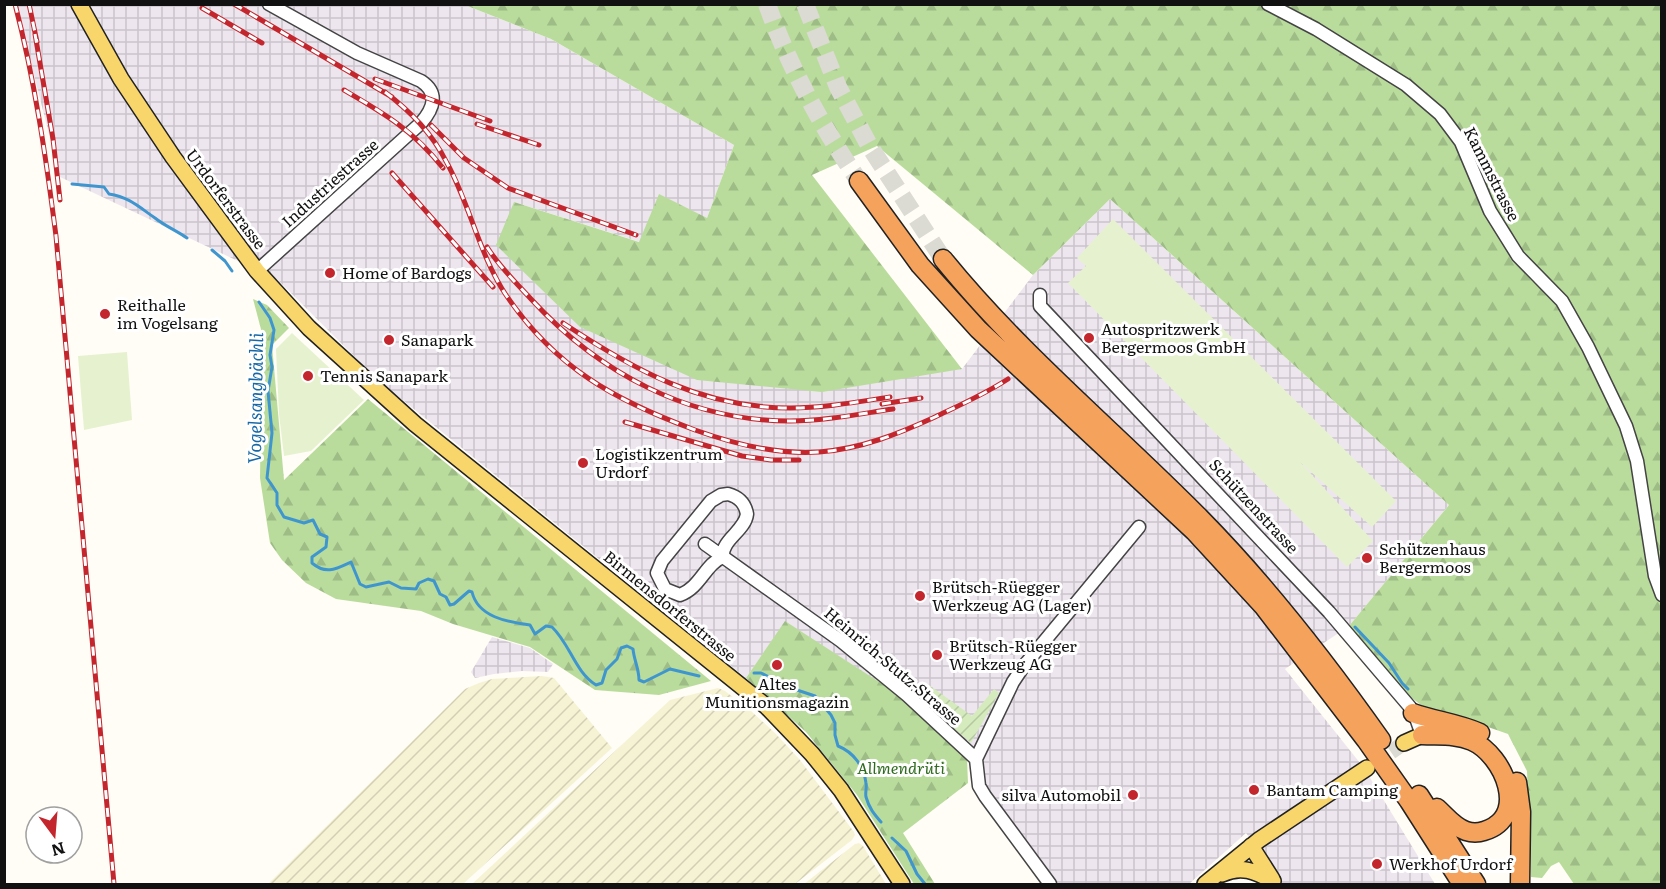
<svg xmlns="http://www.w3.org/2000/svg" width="1666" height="889" font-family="Literata,serif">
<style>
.industrial{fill:url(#industrial-grid)}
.farmland{fill:url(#farmland-furrows)}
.forest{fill:url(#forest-firs)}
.garden{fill:url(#garden-furrows)}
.pitch{fill:#e6f2cf}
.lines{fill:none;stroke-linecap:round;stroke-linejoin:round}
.stream{stroke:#3f96cf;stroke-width:3}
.major-tunnel{stroke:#dbdad3;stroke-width:15;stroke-dasharray:15 8;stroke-linecap:butt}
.highway-tunnel{stroke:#dbdad3;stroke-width:18;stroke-dasharray:18 9;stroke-linecap:butt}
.minor-casing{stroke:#444;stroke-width:15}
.major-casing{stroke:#222;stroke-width:18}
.highway-casing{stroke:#222;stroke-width:21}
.minor{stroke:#fff;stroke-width:12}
.major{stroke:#f9d66b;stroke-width:15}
.highway{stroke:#f5a25d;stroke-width:18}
.rail-casing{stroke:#c4262e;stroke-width:5}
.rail{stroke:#fff;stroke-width:3;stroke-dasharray:9;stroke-linecap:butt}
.poi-dot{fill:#c4262e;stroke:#fff;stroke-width:2}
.labels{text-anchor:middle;stroke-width:6;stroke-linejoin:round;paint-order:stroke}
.street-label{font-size:16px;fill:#111;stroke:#fff}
.poi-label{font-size:16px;fill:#111;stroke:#fff;text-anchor:start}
.park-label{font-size:16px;font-style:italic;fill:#2f6b1f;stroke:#fff}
.water-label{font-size:18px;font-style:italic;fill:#1768a6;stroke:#fff}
</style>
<defs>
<pattern id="industrial-grid" width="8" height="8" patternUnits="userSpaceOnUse" patternTransform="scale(1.5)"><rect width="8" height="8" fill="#eee6ef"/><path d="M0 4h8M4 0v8" fill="none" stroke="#cbc4cc"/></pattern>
<pattern id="farmland-furrows" width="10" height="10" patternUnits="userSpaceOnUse" patternTransform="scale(1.5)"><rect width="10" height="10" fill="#f6f3d4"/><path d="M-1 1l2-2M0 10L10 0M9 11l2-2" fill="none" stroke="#d2cfb5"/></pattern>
<pattern id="forest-firs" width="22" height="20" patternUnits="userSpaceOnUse" patternTransform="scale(1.5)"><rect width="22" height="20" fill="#b9dc9c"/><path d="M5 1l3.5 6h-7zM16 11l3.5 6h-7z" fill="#9ebc85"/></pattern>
<pattern id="garden-furrows" width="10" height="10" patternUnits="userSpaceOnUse" patternTransform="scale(1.5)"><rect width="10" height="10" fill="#d5ebbd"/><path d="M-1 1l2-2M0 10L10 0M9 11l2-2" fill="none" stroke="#b6c8a1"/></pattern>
</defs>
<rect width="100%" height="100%" fill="#fffdf5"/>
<path class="industrial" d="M16 5H465L551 39 734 145 707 218 640 242 514 202 962 369 1033 275 1110 199 1449 505 1349 626 1285 669 1364 768 1435 884H1281L1246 833 1189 884H1059L967 760 904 698 785 622 746 678 378 380 278 280 60 177Z
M492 637 530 648 553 664 548 672 522 671 494 674 475 678 471 672Z"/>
<path class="farmland" d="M542 676 554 678 612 748 463 884H268L465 689 479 683 492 679Z
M718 688 725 691 751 711 775 733 800 760 854 832 855 835 852 840 795 884H472L670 700Z
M859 843 863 846 886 884H804L855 844Z"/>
<path class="forest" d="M465 5H1661V884H1574L1559 862 1551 866 1542 878 1531 877 1527 771 1508 734 1468 720 1430 712 1408 695 1349 626 1449 505 1110 199 1033 275 877 146 812 175 962 369 822 392 697 380 580 327 496 245 514 202 639 242 659 194 707 218 734 145 551 39Z
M253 299 267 305 289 328 272 345 284 480 368 399 711 681 659 695 595 690 530 647 453 624 421 611 336 599 306 583 282 560 270 543 260 478 262 333Z
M785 621 904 698 967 760 968 783 903 833 935 884H914L857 795 806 732 746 678Z"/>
<path class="garden" d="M929 685 972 716 994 689 999 693 971 743 919 699Z"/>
<path class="pitch" d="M1113 219 1396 501 1372 527 1300 462 1373 541 1347 567 1068 283 1086 266 1077 258Z
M292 333 364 400 311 451 284 456 279 414 276 349Z
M127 352 132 420 84 430 78 356Z"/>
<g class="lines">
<path class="stream" d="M72 184 104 187 109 194C129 197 139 207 155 218 165 226 177 231 187 238
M212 250 225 261 232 271
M259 302 270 318 274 330 270 355 272 367 268 391 272 433 267 478 277 493V505L284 517 304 523 313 520 320 534 327 537 326 547 312 557V563C326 575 336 569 351 562L360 584 366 587 389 582 401 588 416 589 419 583 428 579 434 581 440 594 446 597 450 605 454 604 469 591 472 592C478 617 507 622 530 625L535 634 546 626 552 627C570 644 575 672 596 685L602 683 606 670 617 659 621 648 627 646 633 649C634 660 639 669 639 680L644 682 670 669 699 676
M1355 627 1389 663 1402 683 1408 689
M754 673H761L788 687 815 696 831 715 835 723V735L838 746C853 752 864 766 866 783 867 788 865 792 866 797 869 808 874 814 881 822
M892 838 906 851 917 874 925 884"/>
<path class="major-tunnel" d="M1372 765 1404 743"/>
<path class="highway-tunnel" d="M767 4C789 67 822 127 859 181
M805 4 838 87 870 147 943 259"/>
<defs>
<path id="minor" d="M1268 4 1316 29 1406 85 1440 114 1461 142 1490 211 1518 256 1562 301 1588 347 1626 426 1637 461 1655 576 1662 595
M257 271 421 123C434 108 439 93 421 81L357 53 269 4
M1040 295V306L1329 612 1410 707 1416 718 1422 735
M728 494C739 497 745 503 747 514 745 531 721 540 723 557 705 564 701 587 680 595L665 589 657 573 662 561 711 501 721 495Z
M705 544 841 641 907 695 976 759 979 786 985 796 1050 884
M976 759 1013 682 1023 667 1139 527"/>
<path id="major" d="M79 4 121 79 173 157 257 271 309 328 415 424 767 707 812 754 841 790 902 884
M1404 743 1422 735
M1251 846 1272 879
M1222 874C1241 865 1255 871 1273 881
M1205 884 1259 840 1367 768"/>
<path id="highway" d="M859 181 920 265 978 329 1194 531 1264 607 1366 740 1409 801 1462 884
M943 259C1020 354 1114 431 1200 518 1267 586 1326 662 1381 740
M1413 713C1435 721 1458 723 1480 733
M1422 735C1439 736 1456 734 1472 741 1504 755 1530 817 1484 831 1478 833 1472 833 1466 831 1454 827 1446 816 1437 808
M1517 782 1521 812 1520 884
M1419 795 1476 884"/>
</defs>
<use href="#minor" class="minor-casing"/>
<use href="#major" class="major-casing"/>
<use href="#highway" class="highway-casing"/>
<use href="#minor" class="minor"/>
<use href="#major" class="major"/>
<use href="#highway" class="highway"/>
<defs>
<path id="rail" d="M15 4C35 81 46 158 56 236L114 884
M29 4 37 42
M234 4 392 97
M202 8 262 43
M35 34 53 139 60 200
M375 79 490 121
M344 90C385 114 413 130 443 168
M385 92C411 112 432 133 447 163 470 205 479 254 506 295 556 368 614 400 695 430 734 444 777 455 819 452 861 449 898 434 935 417 960 405 985 394 1008 379
M477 124 539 145
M431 125 464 158 508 188 636 235
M392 173 493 287
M487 247C499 266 515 282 531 299 598 372 688 421 790 421 824 421 859 414 893 409
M563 323C634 370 702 408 790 408 824 408 857 402 890 397
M882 404 921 398
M625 422 742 456 771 460H799"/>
</defs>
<use href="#rail" class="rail-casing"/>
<use href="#rail" class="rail"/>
</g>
<g class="poi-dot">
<circle cx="330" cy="273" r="6"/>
<circle cx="105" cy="314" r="6"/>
<circle cx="1089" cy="338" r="6"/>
<circle cx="389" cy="340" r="6"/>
<circle cx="308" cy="376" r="6"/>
<circle cx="583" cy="463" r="6"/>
<circle cx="1367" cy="558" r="6"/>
<circle cx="920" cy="596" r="6"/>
<circle cx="937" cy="655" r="6"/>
<circle cx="777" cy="665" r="6"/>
<circle cx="1254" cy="790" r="6"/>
<circle cx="1133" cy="795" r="6"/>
<circle cx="1377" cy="864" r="6"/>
</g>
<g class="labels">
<g class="street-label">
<text transform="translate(1492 174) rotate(63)" y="6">Kammstrasse</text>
<text transform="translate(330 183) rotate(-42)" y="6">Industriestrasse</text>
<text transform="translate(226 199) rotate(53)" y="6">Urdorferstrasse</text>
<text transform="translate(1254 506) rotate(47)" y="6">Schützenstrasse</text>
<text transform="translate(670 606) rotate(39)" y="6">Birmensdorferstrasse</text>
<text transform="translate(893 666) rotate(40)" y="6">Heinrich-Stutz-Strasse</text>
</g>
<g class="poi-label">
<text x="342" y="279">Home of Bardogs</text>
<text x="117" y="311">Reithalle<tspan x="117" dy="18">im Vogelsang</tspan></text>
<text x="1101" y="335">Autospritzwerk<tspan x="1101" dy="18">Bergermoos GmbH</tspan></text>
<text x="401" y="346">Sanapark</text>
<text x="320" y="382">Tennis Sanapark</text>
<text x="595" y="460">Logistikzentrum<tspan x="595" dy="18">Urdorf</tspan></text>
<text x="1379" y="555">Schützenhaus<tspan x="1379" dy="18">Bergermoos</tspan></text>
<text x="932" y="593">Brütsch-Rüegger<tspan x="932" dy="18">Werkzeug AG (Lager)</tspan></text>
<text x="949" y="652">Brütsch-Rüegger<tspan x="949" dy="18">Werkzeug AG</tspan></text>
<text x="777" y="690" text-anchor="middle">Altes<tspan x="777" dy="18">Munitionsmagazin</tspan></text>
<text x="1266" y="796">Bantam Camping</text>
<text x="1121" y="801" text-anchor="end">silva Automobil</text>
<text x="1389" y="870">Werkhof Urdorf</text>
</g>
<g class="park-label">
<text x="901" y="774">Allmendrüti</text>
</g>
<g class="water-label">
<text transform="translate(256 398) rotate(-89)" y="6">Vogelsangbächli</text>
</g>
</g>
<rect width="1666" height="889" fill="none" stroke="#111111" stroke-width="12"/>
<g transform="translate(54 835) rotate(164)"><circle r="28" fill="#ffffff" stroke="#a0a0a0" stroke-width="1.5"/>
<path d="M0-4.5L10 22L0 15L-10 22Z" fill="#c4262e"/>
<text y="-9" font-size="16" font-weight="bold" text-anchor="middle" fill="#111111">N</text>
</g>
</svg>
